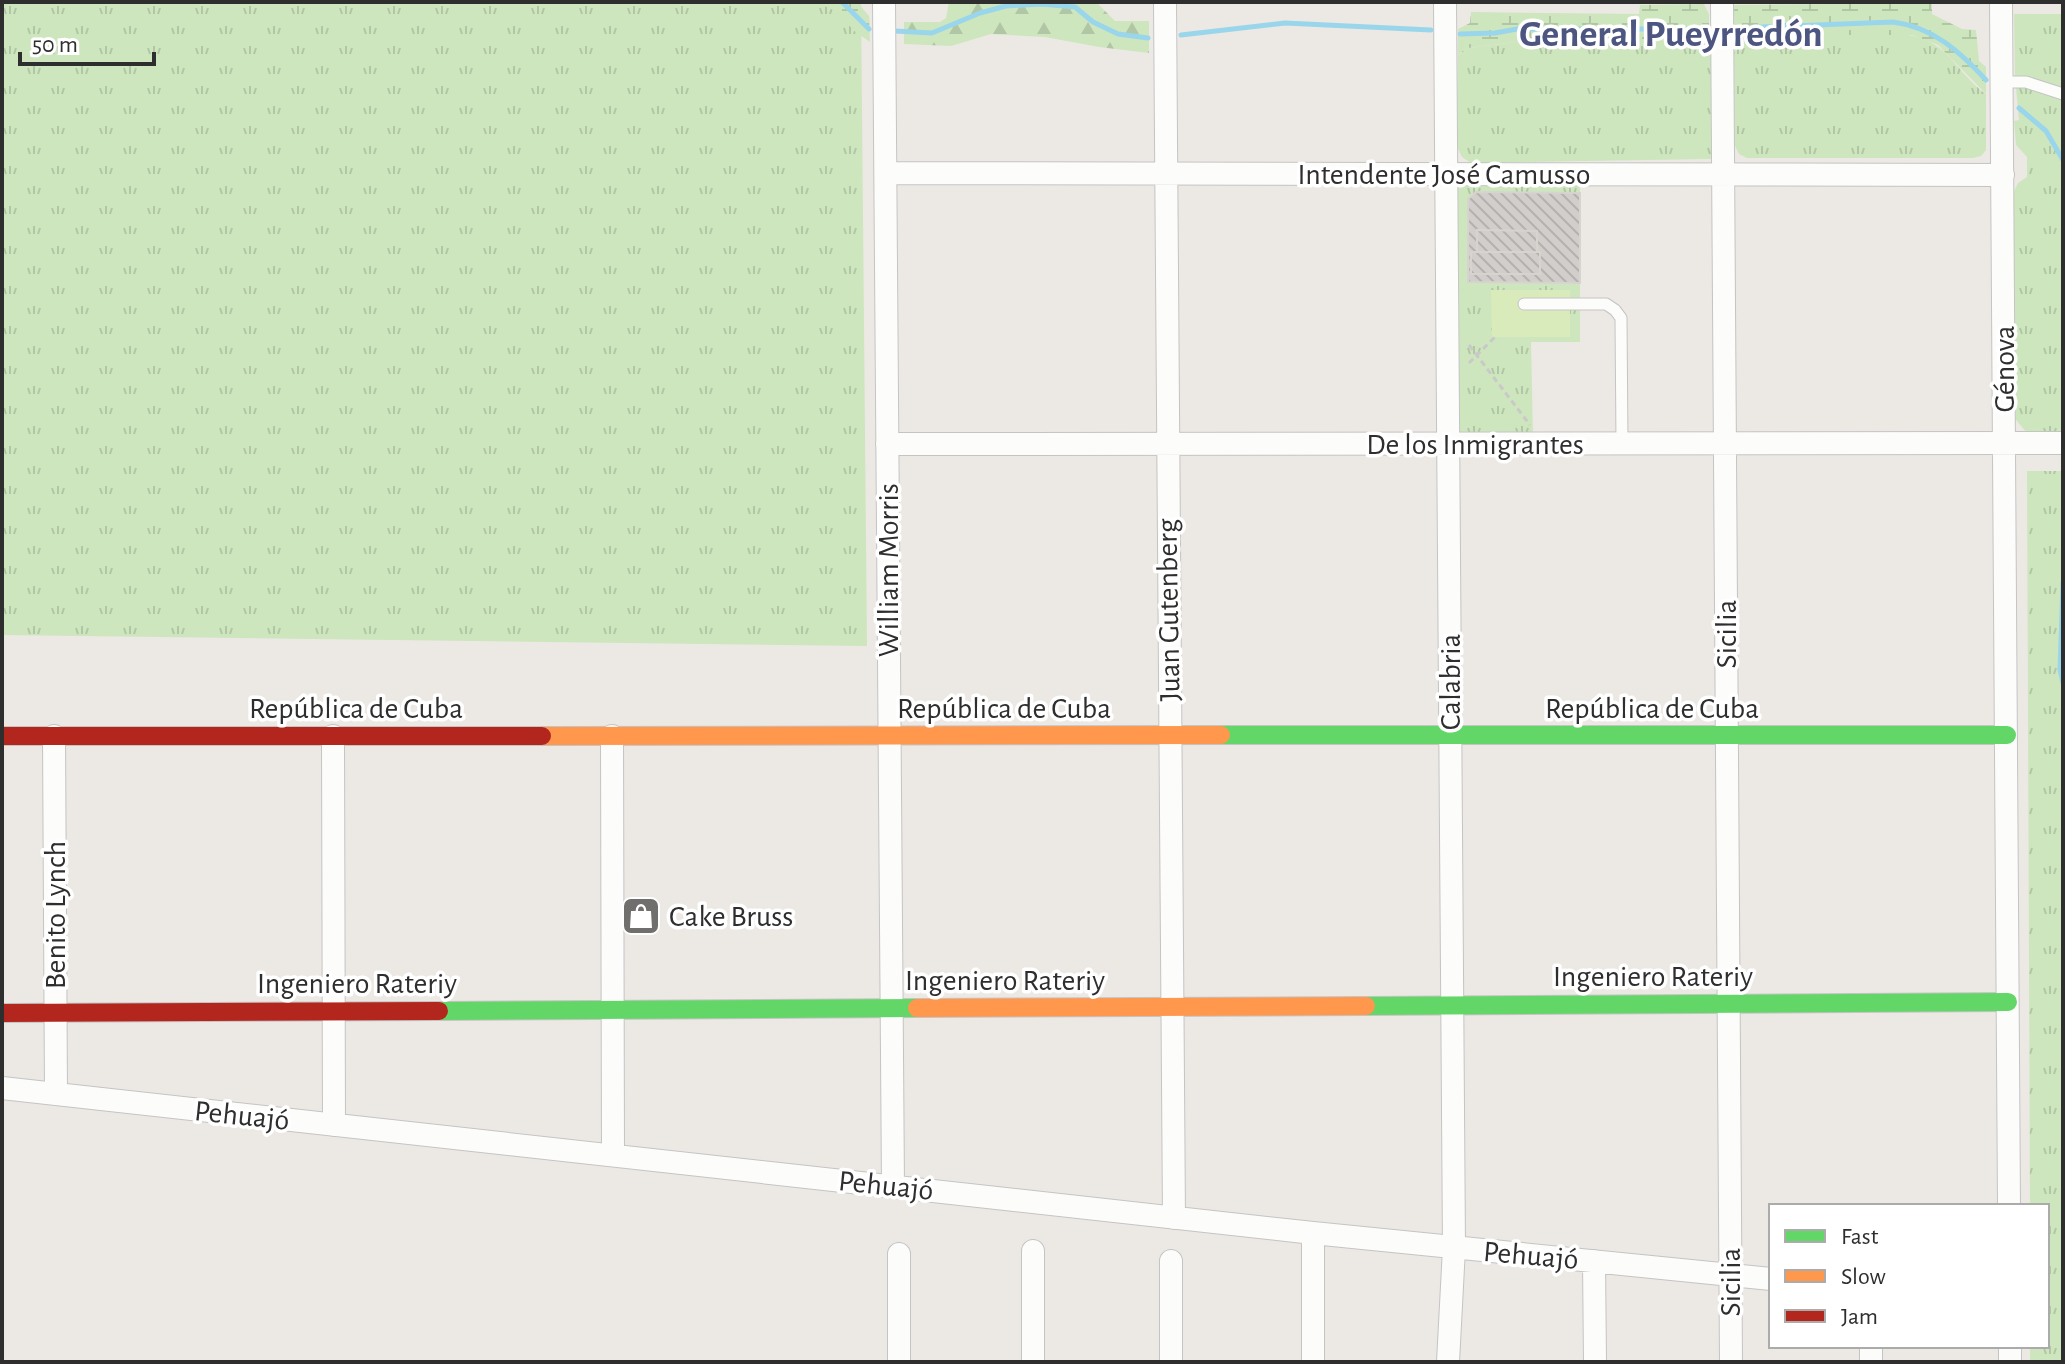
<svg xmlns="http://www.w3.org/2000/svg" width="2065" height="1364" font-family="'Alegreya Sans',sans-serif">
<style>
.grass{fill:url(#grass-tufts)}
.forest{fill:url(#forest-firs)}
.wetland{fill:url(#wetland-marsh)}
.pitch{fill:#d9eabb}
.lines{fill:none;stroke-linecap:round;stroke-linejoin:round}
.stream{stroke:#99d6ec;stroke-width:5}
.building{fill:url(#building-back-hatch);stroke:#d7d4d0;stroke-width:2}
.lane-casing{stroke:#c5c4c5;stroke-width:13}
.street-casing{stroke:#c5c4c5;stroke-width:24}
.fast-casing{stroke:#c5c4c5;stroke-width:20}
.slow-casing{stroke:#c5c4c5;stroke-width:20}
.jam-casing{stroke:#c5c4c5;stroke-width:20}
.path{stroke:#c9c9c8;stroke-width:3;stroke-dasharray:6 4;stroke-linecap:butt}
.lane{stroke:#fcfcfb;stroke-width:11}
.street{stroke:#fcfcfb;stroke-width:22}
.fast{stroke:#63d668;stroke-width:18}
.slow{stroke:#ff974d;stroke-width:18}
.jam{stroke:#b3261e;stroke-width:18}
.labels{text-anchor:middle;stroke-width:7;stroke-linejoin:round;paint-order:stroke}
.street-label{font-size:30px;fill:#2e2e2e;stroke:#fff}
.poi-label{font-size:30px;fill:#2e2e2e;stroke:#fff;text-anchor:start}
.district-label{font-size:38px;font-weight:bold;fill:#4d5680;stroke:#fff}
</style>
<defs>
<pattern id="grass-tufts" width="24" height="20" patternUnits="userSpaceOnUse" patternTransform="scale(2)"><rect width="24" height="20" fill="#cee6be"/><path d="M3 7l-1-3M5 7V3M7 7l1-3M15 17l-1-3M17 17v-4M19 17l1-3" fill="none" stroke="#b1c6a4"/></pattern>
<pattern id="forest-firs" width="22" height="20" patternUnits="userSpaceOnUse" patternTransform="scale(2)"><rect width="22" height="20" fill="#cee6be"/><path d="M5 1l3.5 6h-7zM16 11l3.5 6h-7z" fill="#b1c6a4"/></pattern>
<pattern id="wetland-marsh" width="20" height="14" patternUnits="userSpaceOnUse" patternTransform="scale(2)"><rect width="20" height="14" fill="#cee6be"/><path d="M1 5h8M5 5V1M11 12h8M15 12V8" fill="none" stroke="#b1c6a4"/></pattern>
<pattern id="building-back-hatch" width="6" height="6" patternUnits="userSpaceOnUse" patternTransform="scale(2)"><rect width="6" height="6" fill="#d1cecb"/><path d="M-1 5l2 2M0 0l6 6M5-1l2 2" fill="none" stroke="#b4b1af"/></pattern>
</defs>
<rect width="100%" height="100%" fill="#ece8e4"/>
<path class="grass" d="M2 2H861L867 646 3 635Z
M2014 14H2063V433H2027L2016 420 2013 193 2018 183 2027 177V157L2016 145 2014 121 2019 120 2015 77Z
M1897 33C1952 40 1949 66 1986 94V150L1981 156 1973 158H1747L1739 154 1735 146 1734 45 1767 35Z
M1523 41H1715L1716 156 1710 159 1471 163 1462 157 1457 147 1458 55 1469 48Z
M1580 177V193L1476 192 1468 199V282L1580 283V342H1531L1533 439H1467L1458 432 1457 184Z
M2027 471H2063V1362H2030V1346H2047V1206H2030Z"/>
<path class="forest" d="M949 2H1096L1115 21H1149V53L1099 47 1045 37 991 34 951 46 904 44V22H940L946 18Z"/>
<path class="wetland" d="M815 2H857L869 16 870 42 853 30 838 12Z
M1932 3V14L1962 29 1976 30 1979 61 1986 67V94L1938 45 1912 35H1767L1734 45V5Z
M1704 4 1709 14V41H1523L1469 48 1458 55V29L1470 23 1471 12 1639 14 1640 5Z"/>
<path class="pitch" d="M1491 290H1570V337H1492Z"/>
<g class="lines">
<path class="stream" d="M842 2 869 29
M1738 28 1893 22C1933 27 1959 51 1986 80
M895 31 932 33 980 13 1006 6 1041 4 1075 7 1093 22 1118 34 1148 38
M1460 34 1495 33 1517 29H1708
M1181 35 1285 23 1431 30
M2019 108 2046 131 2063 160
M2063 582 2060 670 2063 683"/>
</g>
<path class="building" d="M1476 192 1580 193V283L1468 282V199Z
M1477 230 1537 231V252H1477Z
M1471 252H1540V274H1471Z"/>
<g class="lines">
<defs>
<path id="lane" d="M2002 82H2026L2063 94
M1524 304H1606L1615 310 1621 318 1622 443"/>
<path id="street" d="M884 2 893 1186
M1165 2 1174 1218
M1445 2 1454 1248 1448 1362
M1722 2 1731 1362
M2001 2 2009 1206
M886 173 2003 175
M887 444 2063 443
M54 736 56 1094
M333 736 334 1125
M612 736 613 1155
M2 1088 1313 1233 1771 1279
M1313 1233V1362
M1033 1251V1362
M899 1254V1362
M1594 1261 1595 1362
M1871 1346V1362
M2010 1346V1362
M1171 1362V1261"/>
<path id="fast" d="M1221 735H2007
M1366 1006 2008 1002
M439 1011 917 1008"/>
<path id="slow" d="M542 736 1221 735
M917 1008 1366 1006"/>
<path id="jam" d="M2 736H542
M2 1013 439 1011"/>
</defs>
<use href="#lane" class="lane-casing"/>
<use href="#street" class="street-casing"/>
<use href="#fast" class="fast-casing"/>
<use href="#slow" class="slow-casing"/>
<use href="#jam" class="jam-casing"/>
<path class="path" d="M1469 345 1530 425
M1469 363 1495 337"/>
<use href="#lane" class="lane"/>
<use href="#street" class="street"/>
<use href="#fast" class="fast"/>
<use href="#slow" class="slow"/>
<use href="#jam" class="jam"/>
</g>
<defs>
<symbol id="shop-square" viewBox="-11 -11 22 22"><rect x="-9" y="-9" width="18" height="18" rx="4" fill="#706f6e" stroke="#fff"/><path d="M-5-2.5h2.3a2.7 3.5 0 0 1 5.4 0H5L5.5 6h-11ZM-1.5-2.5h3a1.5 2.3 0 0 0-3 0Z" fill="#fff"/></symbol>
</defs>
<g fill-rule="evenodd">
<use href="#shop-square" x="619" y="894" width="44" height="44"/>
</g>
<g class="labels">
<g class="street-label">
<text x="1444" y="184">Intendente José Camusso</text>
<text transform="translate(2004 369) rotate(-90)" y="10">Génova</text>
<text x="1475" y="454">De los Inmigrantes</text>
<text transform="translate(888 570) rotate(-90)" y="10">William Morris</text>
<text transform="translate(1168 610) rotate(-91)" y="10">Juan Gutenberg</text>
<text transform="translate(1726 634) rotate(-90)" y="10">Sicilia</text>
<text transform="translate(1450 682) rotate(-90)" y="10">Calabria</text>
<text x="356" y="718">República de Cuba</text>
<text x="1004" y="718">República de Cuba</text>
<text x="1652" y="718">República de Cuba</text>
<text transform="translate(55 915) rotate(-90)" y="10">Benito Lynch</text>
<text x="1653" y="986">Ingeniero Rateriy</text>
<text x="1005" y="990">Ingeniero Rateriy</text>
<text x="357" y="993">Ingeniero Rateriy</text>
<text transform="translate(242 1115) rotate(6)" y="10">Pehuajó</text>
<text transform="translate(886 1185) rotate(6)" y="10">Pehuajó</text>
<text transform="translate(1531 1255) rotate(5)" y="10">Pehuajó</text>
<text transform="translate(1730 1282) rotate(-90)" y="10">Sicilia</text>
</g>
<g class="poi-label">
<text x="669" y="926">Cake Bruss</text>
</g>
<g class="district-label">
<text x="1671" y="46">General Pueyrredón</text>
</g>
</g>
<rect width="2065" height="1364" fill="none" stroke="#2e2e2e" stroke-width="8"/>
<rect x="1769" y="1204" width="280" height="144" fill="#ffffff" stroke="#ababab" stroke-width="2"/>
<rect x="1785" y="1230" width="40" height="12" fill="#63d668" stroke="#ababab" stroke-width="2"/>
<text x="1841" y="1244" font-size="24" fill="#2e2e2e">Fast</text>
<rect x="1785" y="1270" width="40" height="12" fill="#ff974d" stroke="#ababab" stroke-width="2"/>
<text x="1841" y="1284" font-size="24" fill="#2e2e2e">Slow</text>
<rect x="1785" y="1310" width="40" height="12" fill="#b3261e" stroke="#ababab" stroke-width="2"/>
<text x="1841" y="1324" font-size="24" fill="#2e2e2e">Jam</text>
<path d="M20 52v12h134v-12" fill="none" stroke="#2e2e2e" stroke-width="4"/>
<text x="32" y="52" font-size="24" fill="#2e2e2e" stroke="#ffffff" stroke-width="6" paint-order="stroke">50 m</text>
</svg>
